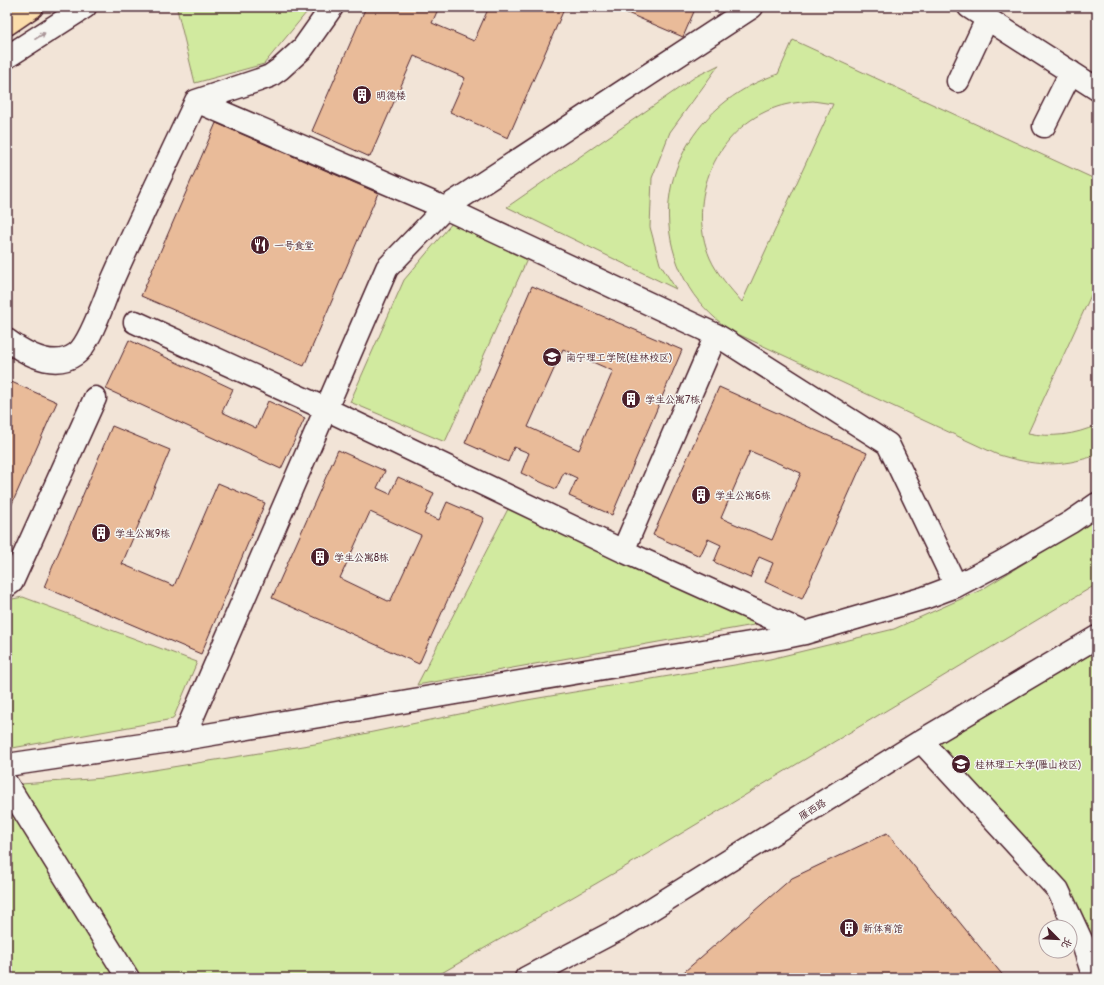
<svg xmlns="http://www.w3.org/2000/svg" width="1104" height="985" font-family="Pangolin,'LXGW WenKai TC',sans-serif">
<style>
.green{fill:#d1ea9f;stroke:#8e8465;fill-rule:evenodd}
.building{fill:#e9bb99;stroke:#4a1f2b;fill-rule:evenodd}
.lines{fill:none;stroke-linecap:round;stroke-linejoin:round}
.minor-casing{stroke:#4a1f2b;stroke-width:25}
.major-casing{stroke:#4a1f2b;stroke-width:25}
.minor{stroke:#f6f6f2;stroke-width:22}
.major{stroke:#fbddab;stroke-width:22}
.oneway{stroke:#a99598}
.labels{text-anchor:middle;stroke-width:3;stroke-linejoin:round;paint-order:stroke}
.poi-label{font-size:10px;fill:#4a1f2b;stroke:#f6f6f2;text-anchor:start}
.street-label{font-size:10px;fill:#4a1f2b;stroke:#f6f6f2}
</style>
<rect width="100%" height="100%" fill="#f2e4d7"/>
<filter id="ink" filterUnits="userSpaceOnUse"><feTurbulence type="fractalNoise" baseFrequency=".025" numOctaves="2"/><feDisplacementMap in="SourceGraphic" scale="8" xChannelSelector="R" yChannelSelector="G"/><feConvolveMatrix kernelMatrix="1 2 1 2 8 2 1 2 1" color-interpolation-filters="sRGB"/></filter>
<g filter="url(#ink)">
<path class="green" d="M179 7H311L264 64 195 83 177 9Z
M793 40 1097 180V282L1028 433C1051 438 1075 435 1097 425V455C1059 468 1034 466 996 454L729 330C712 316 695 301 685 280 641 195 689 103 778 74ZM813 101 833 104 742 302C730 288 717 274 710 258 685 199 717 127 777 107 789 103 801 102 813 101Z
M719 65 670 132 652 178 650 227 660 264 676 289 507 207 695 77Z
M453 222 529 255 445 442 350 402 404 280Z
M508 509 765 623 417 685Z
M1097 518V584L642 857 433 978H7V785L104 778 315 744 527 700 770 659 894 629 981 590Z
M23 597 197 662 173 719 7 749V600Z
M1097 651V967L1064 882 935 744Z"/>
<path class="building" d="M366 7H439L432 23 474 41 489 7H565L508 138 450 112 465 78 414 56 370 157 312 131Z
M628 7H696L683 37 625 12Z
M216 123 378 193 304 366 141 296Z
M532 286 682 350 612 515 569 496 577 478 564 472 556 489 521 473 529 453 514 447 508 462 465 443ZM563 349 613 371 579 450 528 427Z
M129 340 233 389 222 412 256 428 268 401 305 418 281 469 106 389Z
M7 380 57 402 7 515Z
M719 387 867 453 802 599 765 582 773 563 759 557 750 578 714 562 721 545 708 539 700 556 653 535ZM750 451 801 473 772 540 721 518Z
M112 426 170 450 122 564 174 586 218 483 265 503 201 654 44 587Z
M338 450 385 471 377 488 390 494 398 477 434 493 425 514 439 520 447 502 484 518 419 664 272 598ZM370 512 421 535 390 602 340 578Z
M887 833 1005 978H677L792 878Z"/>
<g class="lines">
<defs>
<path id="minor" d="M969 7 1097 89
M7 57 85 7
M958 81 987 19
M196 101 445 208 716 335 726 341 888 444 956 586
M1044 126 1071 72
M135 322 326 409 623 551 805 633
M7 340C26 354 54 370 76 354 90 344 105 298 112 281 139 220 168 161 196 101L259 80 270 76 280 69 303 48 332 7
M623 551 716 335
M7 586 12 582 95 398
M183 739 387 268 445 208 752 7
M921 741 1058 890 1083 944 1094 978
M7 765 183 739 781 638 805 633 924 598 956 586 1000 563 1071 522 1097 504
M7 784 128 978
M526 978 621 928 921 741 1097 637"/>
<path id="major" d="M7 24 32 7"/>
</defs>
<use href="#minor" class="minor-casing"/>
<use href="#major" class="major-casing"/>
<use href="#minor" class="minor"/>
<use href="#major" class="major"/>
</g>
<defs><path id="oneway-shaft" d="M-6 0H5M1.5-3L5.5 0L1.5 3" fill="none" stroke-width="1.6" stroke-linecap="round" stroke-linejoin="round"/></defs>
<use class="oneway" href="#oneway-shaft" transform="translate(40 36) rotate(-33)"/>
</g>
<defs>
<symbol id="building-disc" viewBox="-11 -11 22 22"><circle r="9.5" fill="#4a1f2b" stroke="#f6f6f2"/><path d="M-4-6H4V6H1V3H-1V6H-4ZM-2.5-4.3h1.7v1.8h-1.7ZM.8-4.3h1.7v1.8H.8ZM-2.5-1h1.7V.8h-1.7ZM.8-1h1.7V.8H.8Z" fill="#fff"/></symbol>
<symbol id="restaurant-disc" viewBox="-11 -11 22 22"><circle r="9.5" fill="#4a1f2b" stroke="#f6f6f2"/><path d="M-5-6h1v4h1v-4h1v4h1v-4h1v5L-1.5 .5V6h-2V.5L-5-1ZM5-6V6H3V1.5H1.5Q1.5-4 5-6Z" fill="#fff"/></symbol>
<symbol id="university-disc" viewBox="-11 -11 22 22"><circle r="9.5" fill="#4a1f2b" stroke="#f6f6f2"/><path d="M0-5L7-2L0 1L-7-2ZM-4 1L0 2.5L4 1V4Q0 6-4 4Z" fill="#fff"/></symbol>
</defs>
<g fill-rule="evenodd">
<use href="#building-disc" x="351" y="84" width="22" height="22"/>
<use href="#restaurant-disc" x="249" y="234" width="22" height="22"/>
<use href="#university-disc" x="541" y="346" width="22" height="22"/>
<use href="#building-disc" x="620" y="388" width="22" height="22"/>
<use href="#building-disc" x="690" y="484" width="22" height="22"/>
<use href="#building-disc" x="90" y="522" width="22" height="22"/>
<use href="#building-disc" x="309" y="546" width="22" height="22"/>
<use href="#university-disc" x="950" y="753" width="22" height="22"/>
<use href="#building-disc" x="838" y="917" width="22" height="22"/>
</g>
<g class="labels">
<g class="poi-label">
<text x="376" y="99">明德楼</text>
<text x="274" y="249">一号食堂</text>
<text x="566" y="361">南宁理工学院(桂林校区)</text>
<text x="645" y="403">学生公寓7栋</text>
<text x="715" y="499">学生公寓6栋</text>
<text x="115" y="537">学生公寓9栋</text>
<text x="334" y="561">学生公寓8栋</text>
<text x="975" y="768">桂林理工大学(雁山校区)</text>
<text x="863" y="932">新体育馆</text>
</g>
<g class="street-label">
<text transform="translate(812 809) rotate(-32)" y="4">雁西路</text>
</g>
</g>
<rect width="1104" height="985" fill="none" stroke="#f6f6f2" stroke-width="24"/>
<rect x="12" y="12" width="1080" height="961" fill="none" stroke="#4a1f2b" stroke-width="1.5" filter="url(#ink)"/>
<g transform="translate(1058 939) rotate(114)"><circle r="19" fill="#f6f6f2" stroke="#b1a0a2"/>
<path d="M0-3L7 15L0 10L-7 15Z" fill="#4a1f2b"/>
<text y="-6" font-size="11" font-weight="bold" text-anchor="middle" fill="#4a1f2b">北</text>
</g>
</svg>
